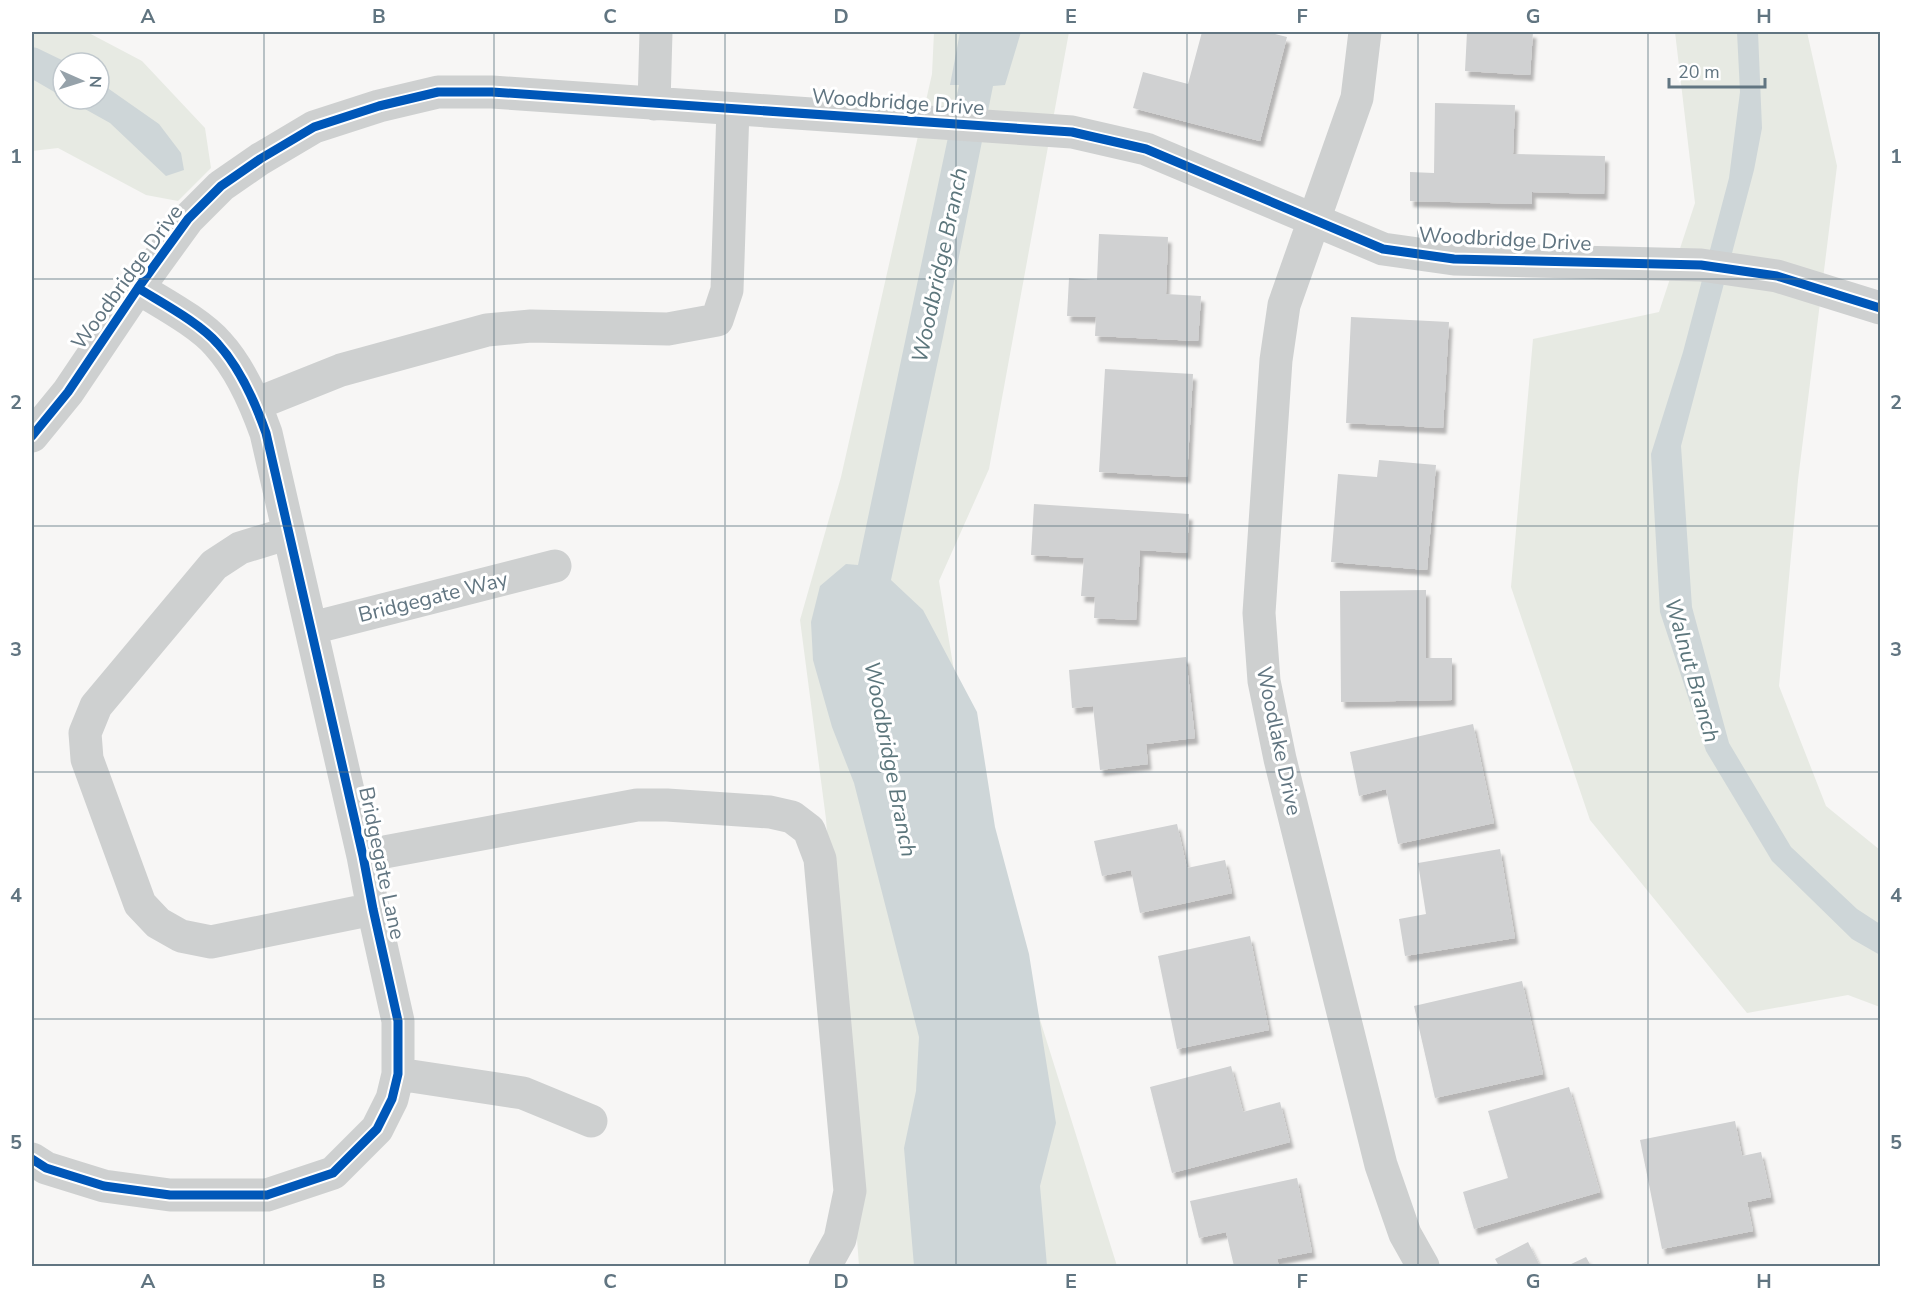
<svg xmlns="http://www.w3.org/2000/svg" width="1912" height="1298" font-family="'Nunito Sans',sans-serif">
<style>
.green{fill:#e7eae3;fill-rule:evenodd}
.water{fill:#ced6d8}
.building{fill:#d0d1d2;filter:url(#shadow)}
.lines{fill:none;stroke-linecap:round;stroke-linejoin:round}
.minor{stroke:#ced0d0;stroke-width:33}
.cycleway-casing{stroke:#fff;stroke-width:13}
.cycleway{stroke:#0057b8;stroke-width:9}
.grid{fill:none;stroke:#617581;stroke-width:1.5;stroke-opacity:0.55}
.labels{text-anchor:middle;stroke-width:6;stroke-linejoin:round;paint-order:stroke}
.street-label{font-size:21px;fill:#617581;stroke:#fff}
.water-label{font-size:22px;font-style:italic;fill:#5c767c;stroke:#fff}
.neatline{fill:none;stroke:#617581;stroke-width:2}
.grid-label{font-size:20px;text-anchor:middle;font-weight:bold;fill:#617581}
</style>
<defs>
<filter id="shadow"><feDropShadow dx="3.5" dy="6" stdDeviation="1.5" flood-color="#0004"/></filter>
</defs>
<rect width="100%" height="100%" fill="#f7f6f5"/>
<path class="green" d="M32 32H87L142 61 205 128 211 168 178 201 146 195 58 148 32 151ZM63 63H99V99H63Z
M934 32H1069L989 469 939 581 981 831 1117 1266H859L826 819 800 620 841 477 932 74Z
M1675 32H1807L1837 166 1798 480 1779 686 1826 806 1880 850V1007L1848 995 1747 1013 1590 820 1511 587 1533 339 1659 312 1695 203Z"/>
<path class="water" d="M960 32H1021L1005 85 993 86 943 337 891 580 923 610 977 712 995 827 1029 954 1056 1123 1040 1186 1047 1266H914L904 1148 916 1091 919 1037 854 783 832 727 813 660 811 622 820 586 846 564 858 565 959 85H950Z
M1737 32H1758L1762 128 1754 170 1681 446 1692 607 1729 743 1791 847 1857 909 1880 924V955L1852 939 1772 861 1706 751 1660 612 1651 454 1683 352 1729 178 1740 92Z
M32 47 37 48 68 63H63V97L32 79Z
M99 82 159 124 181 153 184 170 166 176 110 123 67 99H99Z"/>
<path class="building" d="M1202 32H1267L1287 37 1260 141 1133 108 1143 72 1188 84Z
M1467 32H1533L1530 75 1465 71Z
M1435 103 1515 105 1513 154 1605 156 1604 194 1532 192V204L1410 201V172L1434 173Z
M1099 234 1168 237 1166 294 1201 296 1198 341 1095 336 1096 317 1067 316 1069 278 1097 280Z
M1351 317 1449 322 1443 428 1346 423Z
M1105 369 1193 374 1187 477 1099 472Z
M1379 460 1436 465 1427 570 1331 562 1338 474 1377 477Z
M1034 504 1189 514 1187 553 1140 550 1136 620 1094 618 1095 597 1081 596 1084 558 1031 555Z
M1426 590V658H1452V700L1341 702 1340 591Z
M1186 657 1195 738 1146 744 1148 764 1100 770 1093 706 1072 708 1069 670Z
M1473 724 1494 823 1398 844 1386 789 1359 796 1350 752Z
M1177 824 1187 868 1225 860 1232 893 1140 913 1131 870 1102 876 1094 841Z
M1500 849 1515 938 1405 956 1399 919 1426 914 1418 863Z
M1250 936 1269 1030 1177 1049 1158 956Z
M1522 981 1543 1074 1435 1098 1414 1006Z
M1231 1066 1243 1112 1280 1102 1290 1142 1172 1173 1150 1087Z
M1569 1087 1600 1192 1474 1229 1463 1192 1508 1178 1488 1111Z
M1735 1121 1742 1156 1761 1152 1771 1197 1747 1202 1753 1231 1662 1249 1640 1140Z
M1297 1178 1312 1252 1277 1259 1279 1266H1234L1226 1232 1199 1238 1190 1201Z
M1528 1242 1540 1266H1499L1495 1259Z
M1586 1257 1591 1266H1567Z"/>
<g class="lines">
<path class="minor" d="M1365 32 1357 98 1284 305 1276 360 1259 613 1264 681 1280 759 1381 1165 1405 1234 1423 1266
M654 104 656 32
M256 404 341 370 487 330 531 326 668 329 717 320 727 290 733 109
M32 436 68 392 138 288 188 219 221 186 260 159 314 127 379 106 438 92H492L1072 132 1146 149 1383 249 1454 259 1701 265 1777 276 1880 308
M289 533 240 548 214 565 96 706 85 733 87 759 140 904 158 923 181 936 211 942 373 909
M312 628 555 566
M363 856 637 805H667L770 812 792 817 809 830 820 859 850 1191 840 1239 825 1266
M398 1074 523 1093 591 1121
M32 1159 46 1168 104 1186 170 1195H267L333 1173 377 1129 392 1099 398 1074V1021L373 909 363 856 266 433C255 402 240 368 218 344 200 323 162 303 138 288"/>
<defs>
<path id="cycleway" d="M32 436 68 392 138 288 188 219 221 186 260 159 314 127 379 106 438 92H492L1072 132 1146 149 1383 249 1454 259 1701 265 1777 276 1880 308
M32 1159 46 1168 104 1186 170 1195H267L333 1173 377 1129 392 1099 398 1074V1021L373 909 363 856 266 433C255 402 240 368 218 344 200 323 162 303 138 288"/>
</defs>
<use href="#cycleway" class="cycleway-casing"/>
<use href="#cycleway" class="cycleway"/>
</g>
<path class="grid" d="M264 32V1266M494 32V1266M725 32V1266M956 32V1266M1187 32V1266M1418 32V1266M1648 32V1266M32 279H1880M32 526H1880M32 772H1880M32 1019H1880"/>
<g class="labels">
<g class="street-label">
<text transform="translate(898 102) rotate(4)" y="7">Woodbridge Drive</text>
<text transform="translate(1505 239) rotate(3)" y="7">Woodbridge Drive</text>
<text transform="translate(127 277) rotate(-54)" y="7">Woodbridge Drive</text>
<text transform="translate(433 597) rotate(-14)" y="7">Bridgegate Way</text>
<text transform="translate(1279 741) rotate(78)" y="7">Woodlake Drive</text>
<text transform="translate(382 863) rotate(78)" y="7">Bridgegate Lane</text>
</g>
<g class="water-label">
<text transform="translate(939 265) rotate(-78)" y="8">Woodbridge Branch</text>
<text transform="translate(1693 670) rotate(74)" y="8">Walnut Branch</text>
<text transform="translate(891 759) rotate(79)" y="8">Woodbridge Branch</text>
</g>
</g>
<rect width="1912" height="1298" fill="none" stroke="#ffffff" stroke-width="66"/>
<g transform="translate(81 81) rotate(93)"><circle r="28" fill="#ffffff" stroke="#c0c8cd" stroke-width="1.5"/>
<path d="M0-4.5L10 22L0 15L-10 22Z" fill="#96a2aa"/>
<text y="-9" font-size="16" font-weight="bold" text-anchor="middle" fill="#617581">N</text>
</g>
<path d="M1669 78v9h96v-9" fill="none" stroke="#617581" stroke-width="3"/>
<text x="1678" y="78" font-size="18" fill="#617581" stroke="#ffffff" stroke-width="4.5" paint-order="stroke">20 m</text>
<rect x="33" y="33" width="1846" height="1232" class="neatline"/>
<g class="grid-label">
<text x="148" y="23">A</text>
<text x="379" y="23">B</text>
<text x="610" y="23">C</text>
<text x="841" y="23">D</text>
<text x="1071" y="23">E</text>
<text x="1302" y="23">F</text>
<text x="1533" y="23">G</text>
<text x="1764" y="23">H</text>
<text x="16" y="163">1</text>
<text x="1896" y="163">1</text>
<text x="16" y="409">2</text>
<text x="1896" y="409">2</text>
<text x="16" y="656">3</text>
<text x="1896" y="656">3</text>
<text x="16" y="902">4</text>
<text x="1896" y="902">4</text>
<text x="16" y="1149">5</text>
<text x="1896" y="1149">5</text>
<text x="148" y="1288">A</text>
<text x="379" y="1288">B</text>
<text x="610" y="1288">C</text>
<text x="841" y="1288">D</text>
<text x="1071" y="1288">E</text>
<text x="1302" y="1288">F</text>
<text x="1533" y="1288">G</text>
<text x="1764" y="1288">H</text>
</g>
</svg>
